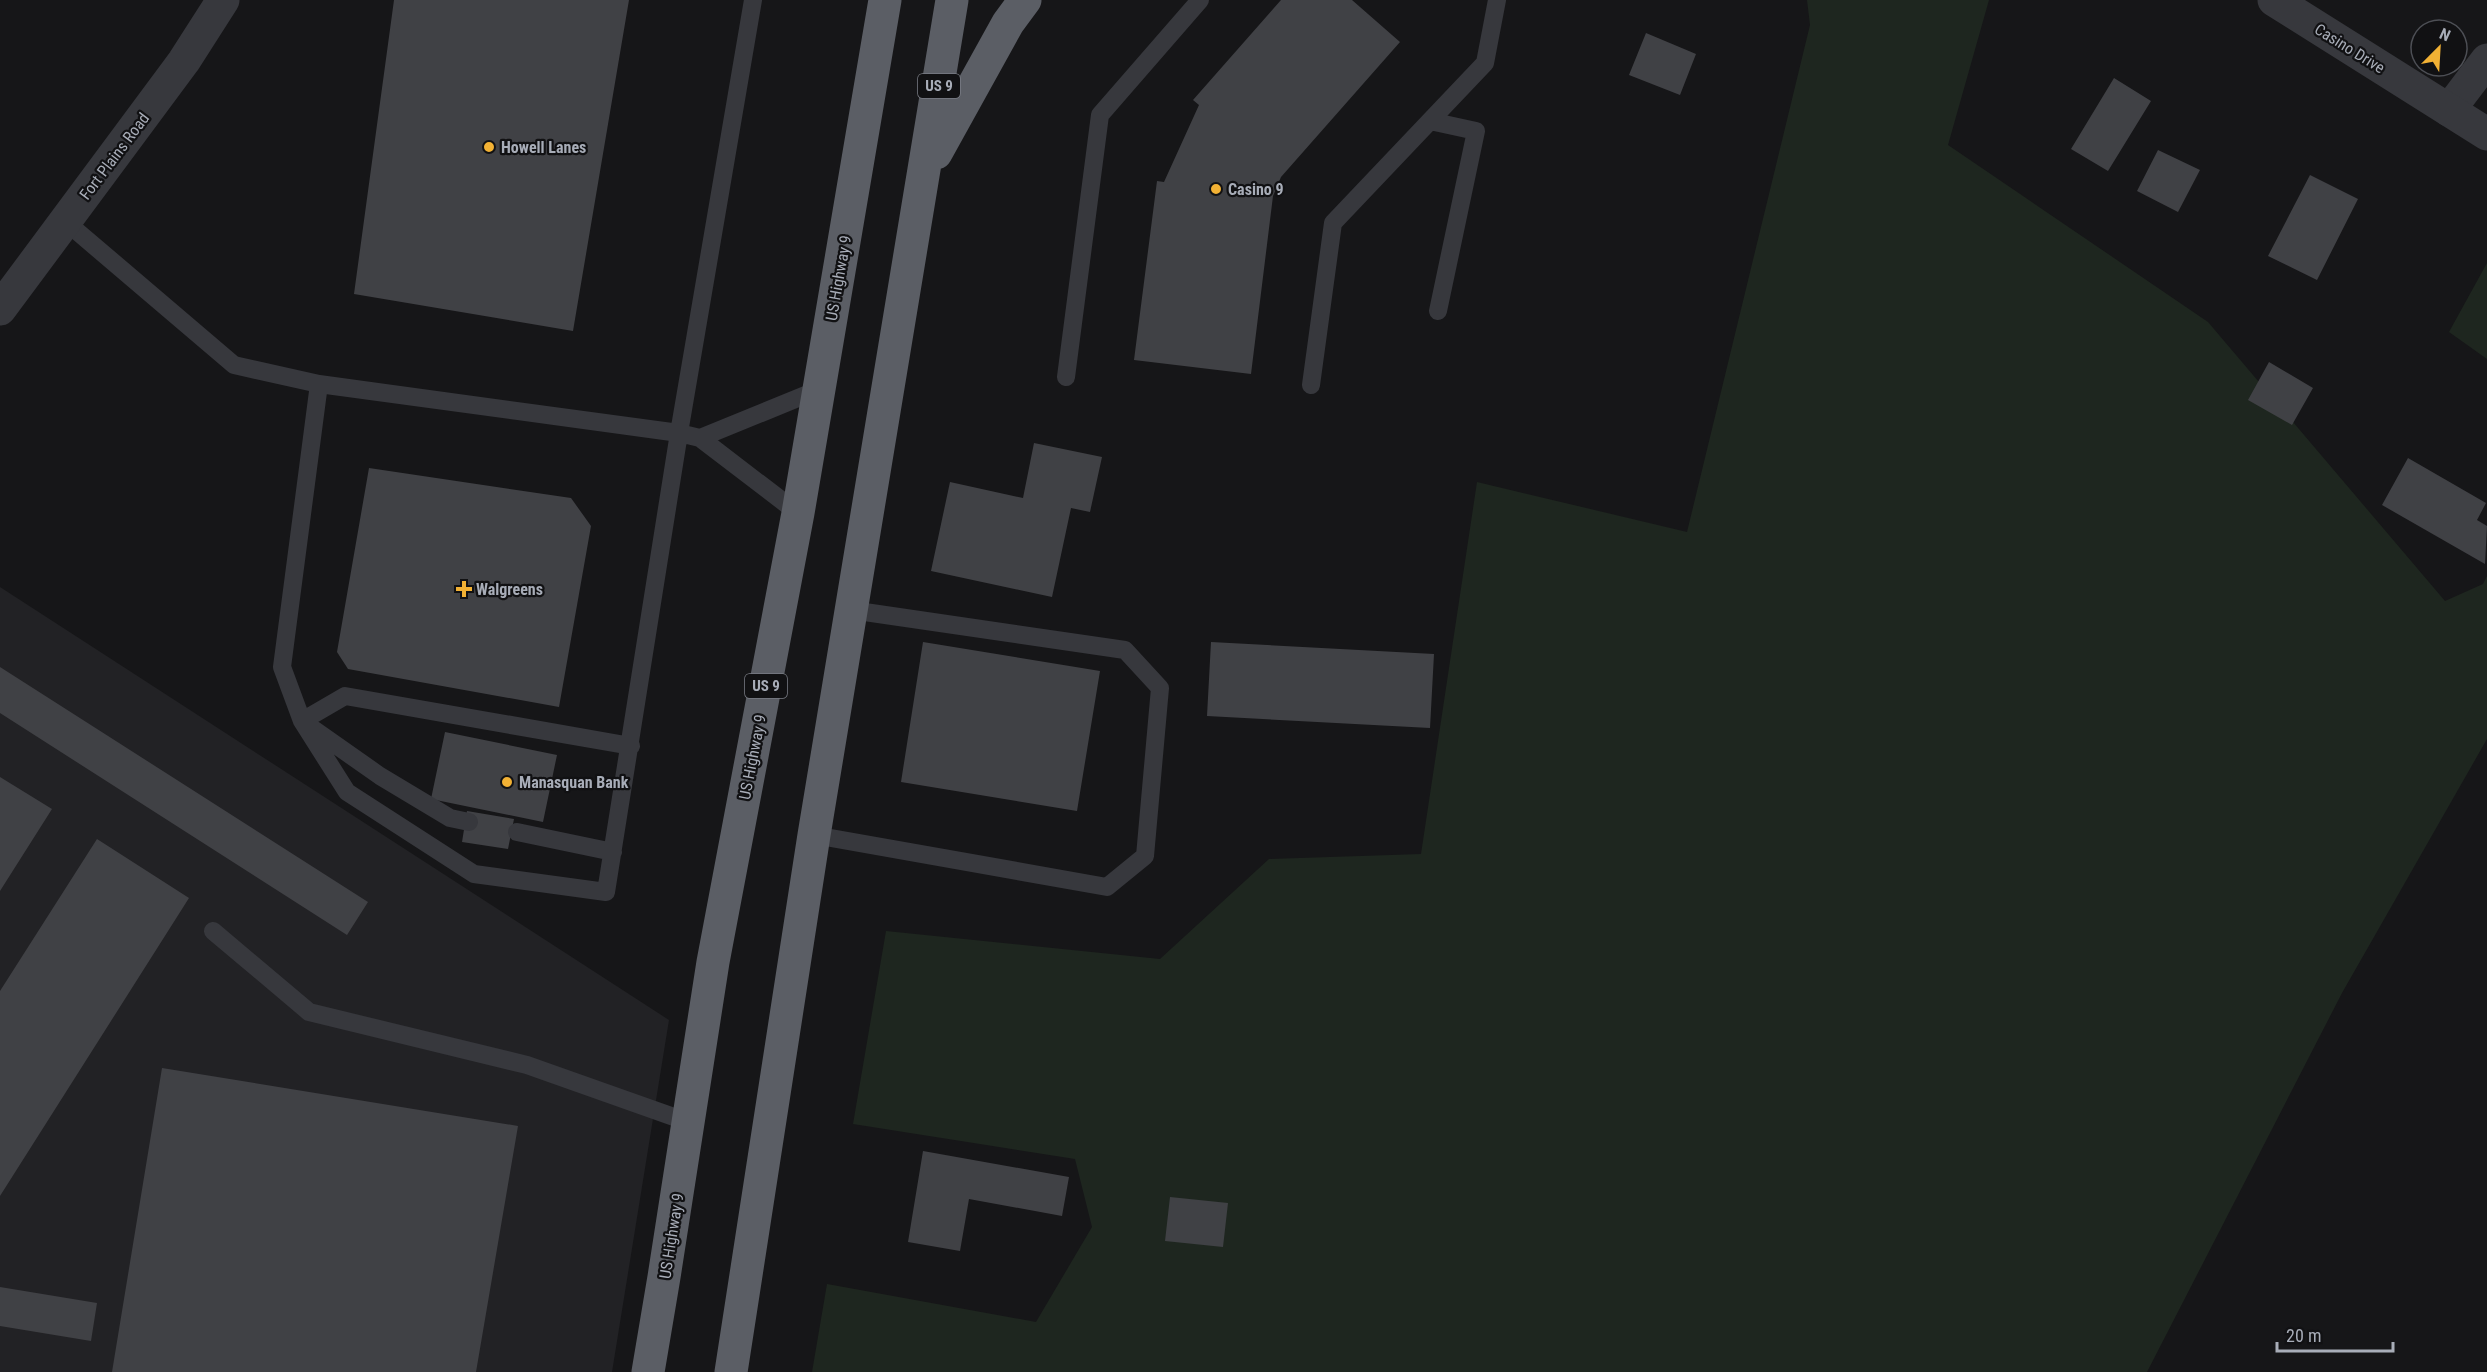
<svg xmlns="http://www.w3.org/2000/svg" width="2487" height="1372" font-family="'Roboto Condensed',sans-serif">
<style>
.built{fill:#222225}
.green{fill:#1e261f}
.building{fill:#404145}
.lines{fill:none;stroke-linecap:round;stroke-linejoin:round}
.service{stroke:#37383d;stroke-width:18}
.minor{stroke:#37383d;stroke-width:33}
.tertiary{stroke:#37383d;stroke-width:33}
.trunk{stroke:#5b5e65;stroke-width:33}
.poi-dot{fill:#f2b134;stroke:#111113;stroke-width:2}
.labels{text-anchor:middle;stroke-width:4.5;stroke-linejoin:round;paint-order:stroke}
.shield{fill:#111113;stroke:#7b7e86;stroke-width:1.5}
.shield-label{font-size:15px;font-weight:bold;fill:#a8adb8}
.street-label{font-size:16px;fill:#a8adb8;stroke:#111113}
.poi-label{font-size:16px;font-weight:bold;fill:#a8adb8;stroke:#111113;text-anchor:start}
</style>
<rect width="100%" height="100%" fill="#161618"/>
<path class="built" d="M0 587 669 1020 612 1372H0Z"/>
<path class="green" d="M1807 0H1989L1948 145 2208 322 2445 601 2483 584 2487 576V739L2342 993 2147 1372H812L827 1284 1036 1322 1092 1227 1075 1159 853 1124 886 931 1160 959 1269 859 1421 854 1477 482 1687 532 1810 25Z
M2487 263V359L2449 332Z"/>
<path class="building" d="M394 0H629L573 331 354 294Z
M1281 0H1352L1400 42 1281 177 1273 196 1251 374 1134 360 1157 181 1164 182 1199 105 1193 100Z
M1646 33 1696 54 1680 95 1629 75Z
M2114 78 2151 101 2108 171 2071 149Z
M2158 150 2200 170 2178 212 2137 191Z
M2310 175 2358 199 2317 280 2268 256Z
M2269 362 2313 388 2292 425 2248 400Z
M1034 443 1102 457 1090 512 1071 508 1052 597 931 571 950 482 1023 498Z
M2408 458 2486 503 2477 520 2487 526 2485 564 2382 505Z
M369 468 571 498 591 526 559 707 348 669 337 652Z
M923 642 1100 671 1077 811 901 782Z
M1211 642 1434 654 1430 728 1207 716Z
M0 667 368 902 347 935 0 713Z
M445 732 557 755 543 822 431 799Z
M0 777 52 809 0 891Z
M467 811 514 819 508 849 462 842Z
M97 839 189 898 0 1196V991Z
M162 1068 518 1126 476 1372H112Z
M923 1151 1069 1177 1062 1216 969 1199 960 1251 908 1242Z
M1170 1197 1228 1203 1223 1247 1165 1241Z
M0 1287 97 1303 91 1341 0 1326Z"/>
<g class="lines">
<path class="service" d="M753 0 679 433 319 384 282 667 302 721 347 792 474 874 606 892 679 433 700 438 798 513
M1430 121 1476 131 1438 311
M65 221 234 365 319 384
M1066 377 1100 115 1200 0
M1311 385 1333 223 1485 63 1497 0
M700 438 820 389
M302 721 345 696 631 746
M309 726 380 776 450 818 469 822
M517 832 613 852
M814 835 1107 887 1145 856 1160 688 1125 650 851 610
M213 931 309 1012 527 1065 688 1122"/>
<path class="minor" d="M2449 110 2487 60"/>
<path class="tertiary" d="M2274 0 2487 134
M0 309 184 61 223 0"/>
<path class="trunk" d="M936 153 1008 23 1025 0
M648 1372 664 1277 713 962 798 513 885 0
M731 1372 814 835 952 0"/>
</g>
<g class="poi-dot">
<circle cx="489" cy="147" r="6"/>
<circle cx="1216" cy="189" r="6"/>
<path d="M461 580h6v6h6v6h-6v6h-6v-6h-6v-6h6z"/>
<circle cx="507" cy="782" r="6"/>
</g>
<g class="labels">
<g class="shield">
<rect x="918" y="74" width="42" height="24" rx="4.5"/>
<rect x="745" y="674" width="42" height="24" rx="4.5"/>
</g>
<g class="shield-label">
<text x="939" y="91">US 9</text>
<text x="766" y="691">US 9</text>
</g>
<g class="street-label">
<text transform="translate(2350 48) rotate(32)" y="6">Casino Drive</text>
<text transform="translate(114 156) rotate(-53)" y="6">Fort Plains Road</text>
<text transform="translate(838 278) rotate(-80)" y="6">US Highway 9</text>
<text transform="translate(752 757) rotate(-79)" y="6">US Highway 9</text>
<text transform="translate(671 1236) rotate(-81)" y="6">US Highway 9</text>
</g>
<g class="poi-label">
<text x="501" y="153">Howell Lanes</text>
<text x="1228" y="195">Casino 9</text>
<text x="476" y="595">Walgreens</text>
<text x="519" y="788">Manasquan Bank</text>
</g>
</g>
<g transform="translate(2439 48) rotate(24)"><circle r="28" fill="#111113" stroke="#4d4f55" stroke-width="1.5"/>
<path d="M0-4.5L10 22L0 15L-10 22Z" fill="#f2b134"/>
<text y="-9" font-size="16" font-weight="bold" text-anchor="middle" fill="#a8adb8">N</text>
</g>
<path d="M2277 1342v9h116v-9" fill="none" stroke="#a8adb8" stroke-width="3"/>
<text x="2286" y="1342" font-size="18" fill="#a8adb8" stroke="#111113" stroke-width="4.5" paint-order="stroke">20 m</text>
</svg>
